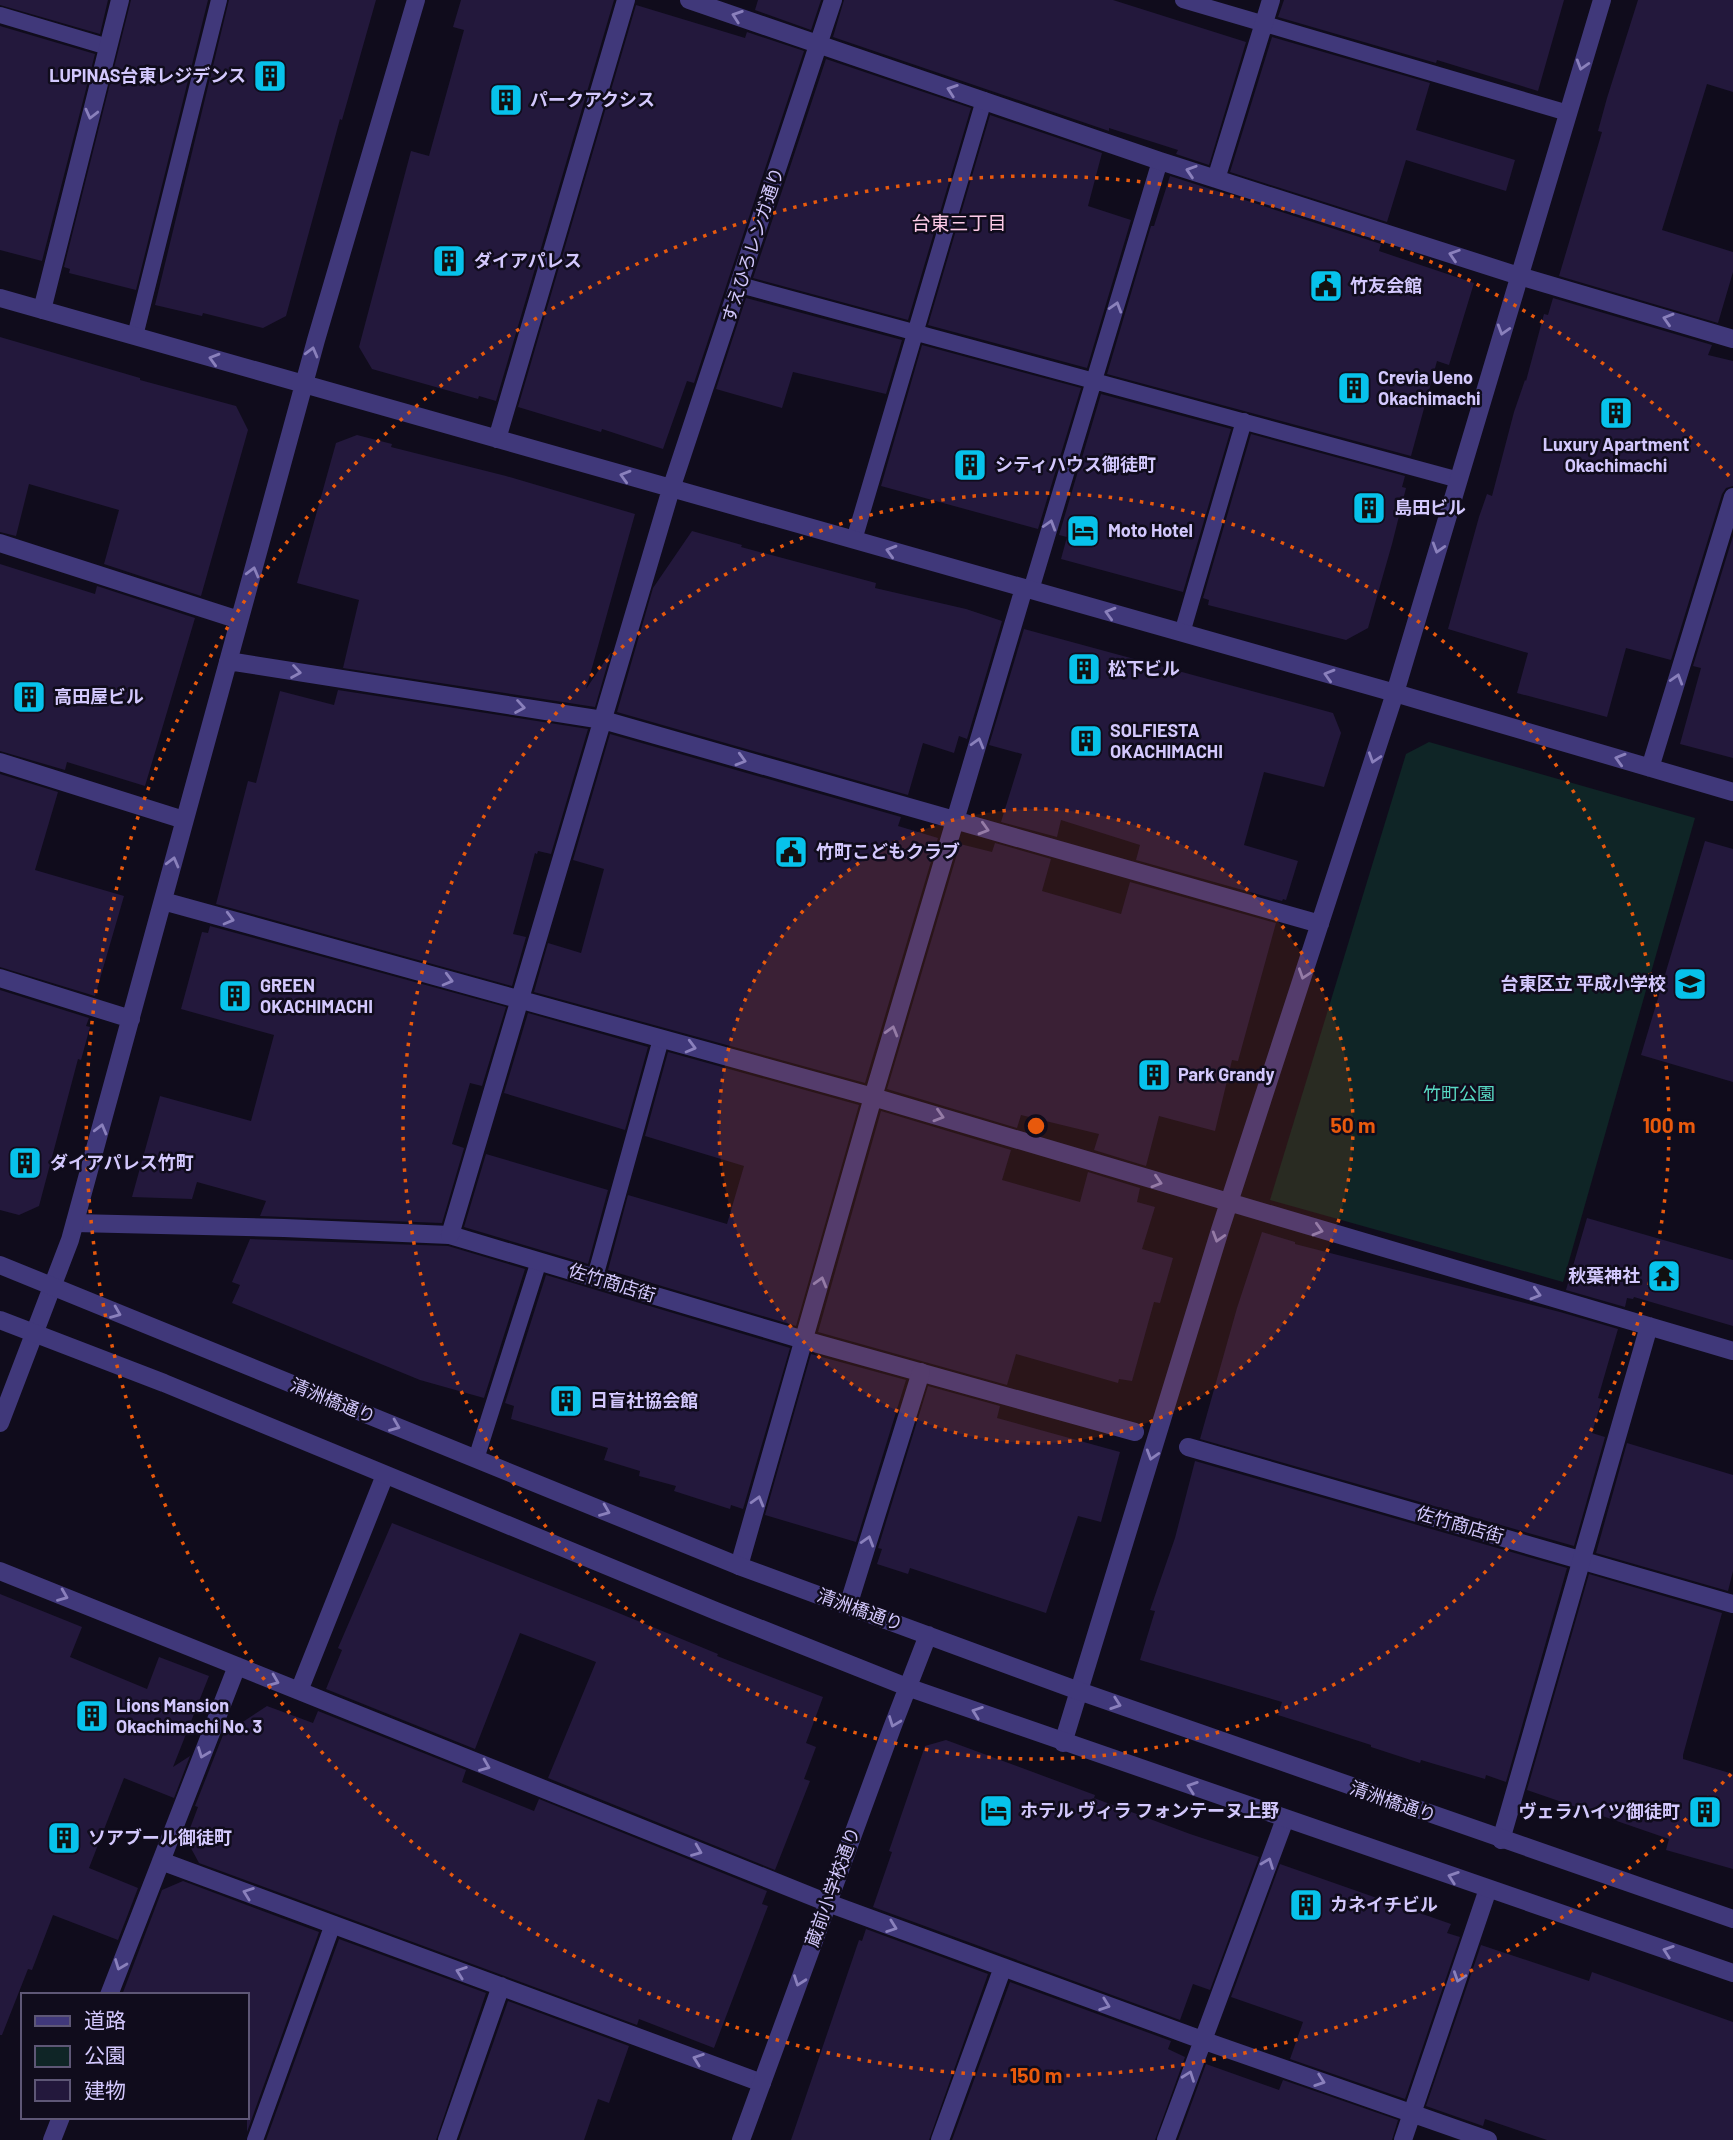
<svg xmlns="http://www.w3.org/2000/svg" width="1733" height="2140" font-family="Barlow,'Noto Sans JP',sans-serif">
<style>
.green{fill:#0f2526}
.building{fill:#23183c}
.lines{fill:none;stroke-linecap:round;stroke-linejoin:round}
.service{stroke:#40387a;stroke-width:16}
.pedestrian{stroke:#40387a;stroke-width:18}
.minor{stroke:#40387a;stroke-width:18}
.tertiary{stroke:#40387a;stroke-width:18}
.oneway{stroke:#8a80bc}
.ring{fill:none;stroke:#e8590c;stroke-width:3.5;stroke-dasharray:3.5 7}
.labels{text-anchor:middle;stroke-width:5;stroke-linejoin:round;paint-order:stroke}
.poi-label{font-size:18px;font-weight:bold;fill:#d3c8fd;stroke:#100c1c;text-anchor:start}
.street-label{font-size:18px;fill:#d3c8fd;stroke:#100c1c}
.park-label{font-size:18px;fill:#58dac4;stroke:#100c1c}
.neighbourhood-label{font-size:19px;fill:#fdcae7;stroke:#100c1c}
.centre{fill:#e8590c;stroke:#100c1c;stroke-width:3.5}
.ring-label{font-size:21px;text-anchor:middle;font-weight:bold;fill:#e8590c;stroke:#100c1c;stroke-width:5;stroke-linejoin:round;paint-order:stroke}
</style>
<rect width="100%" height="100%" fill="#100c1c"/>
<path class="green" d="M1429 742 1695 818 1563 1282 1270 1200 1406 754Z"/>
<path class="building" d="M0 0H108L100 34 0 5Z
M131 0H208L136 290 69 273 70 269 64 267Z
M229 0H376L342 120 340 119 286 316 263 328 203 313 202 316 155 305Z
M461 0H614L496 401 479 396 478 399 372 369 359 347 411 151 429 156 464 30 453 27Z
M758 0H821L811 30 755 10Z
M844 0H1113L1246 42 1209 165 1176 154 1178 150 1109 128V131L833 37Z
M1284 0H1564L1538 91 1437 60 1436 63 1278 17Z
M1638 0H1733V92L1707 84 1662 230 1733 252V272L1718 323 1559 276 1602 132 1598 131 1607 98Z
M636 5 745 38 747 32 804 51 694 383 687 381 663 449 602 429 601 432 518 407Z
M0 26 95 54 42 261 0 250Z
M1272 37 1430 83 1416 130 1515 160 1506 191 1406 160 1387 222 1230 172Z
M826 59 971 108 908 320 753 278Z
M990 115 1102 153 1088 206 1131 220 1087 368 928 325Z
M1170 176 1381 244 1379 251 1474 283 1449 365 1437 361 1411 456 1107 374 1151 226H1154Z
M746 298 902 340 886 394 793 372 782 408 716 389Z
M1553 298 1712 345 1708 355 1733 361V486L1726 488 1722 494 1671 660 1626 648 1607 717 1517 693 1528 653 1448 629 1479 517 1487 494 1492 496 1514 412 1525 380 1526 381 1544 314 1548 315Z
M0 337 140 378V380L236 406 248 430 201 596 104 564 119 510 29 484 16 536 0 532Z
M922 345 1081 388 1038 529 881 486Z
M1101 394 1231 429 1183 592 1061 559 1067 537 1059 535Z
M1251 434 1405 476 1402 487 1406 488 1392 544 1368 628 1346 640 1208 605 1209 600 1203 598Z
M357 435 392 444 391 447 506 476 635 514 586 689 611 652 595 707 343 668 359 600 297 583 336 443Z
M692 531 742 545 741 547 876 583 875 588 966 609 1002 621 967 739 959 736 954 753 923 743 908 795 617 712 653 588Z
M1733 536V758L1680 744 1701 668 1693 666Z
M0 564 95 594 97 586 195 618 145 786 67 762 65 770 0 751Z
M1024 629 1333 713 1341 733 1324 787 1264 772 1244 845 1298 861 1286 900 1283 899 1282 901 1136 860 1140 845 1061 820 1057 837 1001 822 1022 754 989 745Z
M338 690 588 729 551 854 538 851 537 854 535 853 513 934 526 937 512 986 216 904 248 781 256 783 280 691 334 705Z
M610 734 901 817 898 826 938 838 865 1083 534 992 548 943 581 953 604 869 573 860Z
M0 774 58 792 35 870 124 896 95 996 0 967Z
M1705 841 1733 849V1082L1641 1055Z
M995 843 1051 859 1042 891 1121 914 1130 882 1276 923 1238 1061 1232 1060 1215 1131 1159 1116 1146 1166 1094 1150 1099 1134 1021 1115 1017 1128 887 1089 960 844 992 852Z
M210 926 506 1007 482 1086 470 1083 452 1144 464 1148 442 1223 260 1216 266 1201 197 1182 192 1199 132 1197 160 1096 251 1121 274 1035 181 1009 202 932 208 933Z
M0 990 89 1018 86 1026 90 1027 81 1060 78 1059 39 1206 19 1215 0 1210Z
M528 1013 648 1047 625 1130 504 1093Z
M668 1052 859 1105 796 1326 608 1270 628 1195 727 1224 744 1166 645 1136Z
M881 1111 1011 1150 1002 1180 1080 1202 1088 1172 1140 1188 1137 1202 1155 1207 1142 1249 1173 1258 1160 1303 1154 1302 1132 1381 1119 1379 1118 1383 1016 1354 1007 1385 818 1332Z
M486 1154 608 1190 588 1264 464 1227Z
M1587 1218 1733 1260V1326L1634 1297 1633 1299 1627 1298 1625 1307 1566 1290Z
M1262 1232 1295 1242V1244L1560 1312 1618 1329 1598 1398 1602 1399 1592 1433 1605 1437 1574 1546 1200 1439 1237 1308Z
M250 1239 448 1246 525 1269 484 1398 420 1380 232 1303 240 1285 232 1282Z
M546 1275 790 1348 743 1509 731 1505 730 1509 674 1491 676 1486 639 1476 640 1471 604 1460 608 1448 511 1419 514 1406 505 1403Z
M811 1354 906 1380 856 1542 765 1515Z
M928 1386 1000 1406 997 1418 1120 1452 1101 1522 1078 1516 1046 1613 910 1568 908 1574 877 1564 882 1549 878 1548Z
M1627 1443 1733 1475V1571L1728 1591 1596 1553Z
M1195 1461 1567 1568 1506 1782 1486 1775 1485 1779 1421 1760 1420 1763 1371 1747V1745L1278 1715 1282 1702 1140 1660 1155 1611 1150 1610 1175 1538Z
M392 1523 604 1607 718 1654 717 1656 823 1697 806 1743 816 1747 804 1779 810 1781 775 1870 548 1778 596 1662 520 1633 475 1749 326 1689 342 1650 338 1648Z
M1589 1574 1722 1613 1683 1755V1759L1733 1774V1869L1666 1850 1669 1839 1527 1790Z
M0 1594 82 1627 70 1657 147 1689 159 1657 209 1676 173 1767 190 1756 174 1798 124 1778 89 1868 138 1888 118 1940 53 1915 32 1970 28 1969 2 2035H0Z
M267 1706 313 1723 318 1711 466 1770 462 1782 534 1811 539 1799 767 1891 762 1904 768 1906 714 2048 639 2019 637 2025 199 1863 186 1839 198 1807 195 1806 223 1735Z
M946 1740 1095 1795 1094 1798 1190 1834 1259 1857 1210 1990 1193 1984 1180 2020 873 1907 892 1852 889 1851 925 1746Z
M1280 1864 1451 1924 1447 1933 1460 1937 1405 2099 1290 2059 1303 2022 1231 1997Z
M183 1881 319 1932 247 2132V1995H122L162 1890Z
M866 1929 988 1974 929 2140H791L859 1940 862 1941Z
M339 1939 486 1993 436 2140H266Z
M1481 1945 1589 1981 1592 1972 1733 2022V2140H1547L1485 2119 1483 2126 1426 2106Z
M1010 1982 1171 2041 1168 2049 1185 2057 1155 2140H952Z
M508 2001 629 2046 609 2103 598 2099 584 2140H459Z
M1206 2064 1279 2090 1283 2080 1398 2120 1392 2140H1178Z"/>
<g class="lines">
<path class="service" d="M1183 0 1568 113
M0 15 108 47
M740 285 1459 480
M135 336 219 0
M854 540 984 100
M1031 590 1160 161
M1182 633 1244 421
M595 1277 661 1039
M476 1459 539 1261
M255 2140 333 1924"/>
<path class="pedestrian" d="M75 1223 284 1228 450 1235 804 1340 1135 1432
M1188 1447 1733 1604"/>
<path class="minor" d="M689 0 1160 161 1519 276 1733 339
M1216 179 1271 0
M0 298 1395 693 1733 792
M42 310 120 0
M497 439 626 0
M0 543 239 620
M228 661 603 720 1320 924
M0 762 184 820
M1650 768 1733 497
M163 901 873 1097 1733 1351
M0 978 131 1019
M450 1235 671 489 833 0
M0 1423 70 1240 316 340 416 0
M739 1566 873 1097 1024 588
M0 1571 828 1903 1202 2040 1488 2140
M848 1606 921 1372
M299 1691 385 1475
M1063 1743 1220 1230 1395 693 1602 0
M1501 1840 1649 1326
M161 1861 762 2083
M109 1995 237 1666
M52 2140 61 2117
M447 2140 501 1986
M940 2140 1003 1967
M1166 2140 1285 1819
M1403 2140 1488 1889"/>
<path class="tertiary" d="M0 1265 739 1566 1079 1691 1733 1919
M0 1320 164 1383 716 1611 907 1687 1733 1973
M741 2140 892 1728 928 1635"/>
</g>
<defs><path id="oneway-chevron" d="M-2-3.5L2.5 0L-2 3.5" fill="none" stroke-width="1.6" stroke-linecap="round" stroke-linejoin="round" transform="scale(1.75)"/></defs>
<g class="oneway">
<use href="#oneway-chevron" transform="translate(737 16) rotate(-161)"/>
<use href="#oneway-chevron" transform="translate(1582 65) rotate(107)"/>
<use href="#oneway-chevron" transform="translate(952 90) rotate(-161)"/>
<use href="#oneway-chevron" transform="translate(91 114) rotate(104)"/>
<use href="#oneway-chevron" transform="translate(1191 171) rotate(-162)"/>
<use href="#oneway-chevron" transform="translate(1454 255) rotate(-162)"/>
<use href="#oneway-chevron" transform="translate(1116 307) rotate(-73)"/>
<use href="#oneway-chevron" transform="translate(1668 319) rotate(-163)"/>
<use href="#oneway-chevron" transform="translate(1503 330) rotate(107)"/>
<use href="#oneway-chevron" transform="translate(312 352) rotate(-75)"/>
<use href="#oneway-chevron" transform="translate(214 359) rotate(-164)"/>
<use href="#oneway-chevron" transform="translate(625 476) rotate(-164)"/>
<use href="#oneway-chevron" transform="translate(1050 525) rotate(-73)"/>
<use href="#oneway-chevron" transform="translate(1438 548) rotate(107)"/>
<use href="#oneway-chevron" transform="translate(891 551) rotate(-164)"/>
<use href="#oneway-chevron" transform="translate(253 572) rotate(-75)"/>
<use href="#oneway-chevron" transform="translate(1110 613) rotate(-164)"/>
<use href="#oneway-chevron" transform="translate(296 672) rotate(9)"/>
<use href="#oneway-chevron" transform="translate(1329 675) rotate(-164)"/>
<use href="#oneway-chevron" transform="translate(1677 679) rotate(-73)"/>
<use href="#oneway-chevron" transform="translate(520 707) rotate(9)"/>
<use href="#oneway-chevron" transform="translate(978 743) rotate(-74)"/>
<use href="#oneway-chevron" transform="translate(1374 758) rotate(108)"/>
<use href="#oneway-chevron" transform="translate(1620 759) rotate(-164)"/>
<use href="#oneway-chevron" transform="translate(741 760) rotate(16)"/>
<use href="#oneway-chevron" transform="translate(984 829) rotate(16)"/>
<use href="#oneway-chevron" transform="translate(173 862) rotate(-75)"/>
<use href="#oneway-chevron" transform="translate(229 919) rotate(15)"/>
<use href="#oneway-chevron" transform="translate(1304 974) rotate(108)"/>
<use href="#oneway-chevron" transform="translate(448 980) rotate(15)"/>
<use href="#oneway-chevron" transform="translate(892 1031) rotate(-74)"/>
<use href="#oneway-chevron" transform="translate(691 1047) rotate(15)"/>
<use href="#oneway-chevron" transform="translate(939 1116) rotate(17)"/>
<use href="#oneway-chevron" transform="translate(101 1129) rotate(-75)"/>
<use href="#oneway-chevron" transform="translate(1157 1182) rotate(17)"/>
<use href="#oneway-chevron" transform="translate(1318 1230) rotate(16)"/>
<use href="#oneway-chevron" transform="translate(1218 1237) rotate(107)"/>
<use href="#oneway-chevron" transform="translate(821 1282) rotate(-74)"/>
<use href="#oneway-chevron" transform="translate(1536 1294) rotate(16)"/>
<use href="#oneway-chevron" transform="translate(116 1313) rotate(22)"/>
<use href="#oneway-chevron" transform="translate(395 1426) rotate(22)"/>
<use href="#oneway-chevron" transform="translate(1152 1455) rotate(107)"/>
<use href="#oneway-chevron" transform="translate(758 1501) rotate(-74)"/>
<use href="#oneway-chevron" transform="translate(605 1511) rotate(22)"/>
<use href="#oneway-chevron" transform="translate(868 1541) rotate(-73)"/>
<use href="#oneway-chevron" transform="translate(63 1596) rotate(22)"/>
<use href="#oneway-chevron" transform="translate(274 1681) rotate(22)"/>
<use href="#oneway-chevron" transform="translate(1116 1704) rotate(19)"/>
<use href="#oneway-chevron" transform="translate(977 1712) rotate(-160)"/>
<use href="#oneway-chevron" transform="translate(894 1722) rotate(111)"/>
<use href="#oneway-chevron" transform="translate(203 1753) rotate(111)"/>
<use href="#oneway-chevron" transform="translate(485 1766) rotate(22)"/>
<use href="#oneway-chevron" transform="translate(1192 1787) rotate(-161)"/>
<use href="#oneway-chevron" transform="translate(697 1851) rotate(22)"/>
<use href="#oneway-chevron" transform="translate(1268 1863) rotate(-69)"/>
<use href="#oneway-chevron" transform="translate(1453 1877) rotate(-161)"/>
<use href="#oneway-chevron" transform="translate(248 1893) rotate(-160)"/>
<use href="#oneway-chevron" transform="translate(892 1927) rotate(20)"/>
<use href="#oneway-chevron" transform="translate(1668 1951) rotate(-161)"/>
<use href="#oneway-chevron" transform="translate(120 1965) rotate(111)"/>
<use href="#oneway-chevron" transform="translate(461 1972) rotate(-160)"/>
<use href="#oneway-chevron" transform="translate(1459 1977) rotate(109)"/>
<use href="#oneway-chevron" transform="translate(799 1981) rotate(110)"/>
<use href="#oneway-chevron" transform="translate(1105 2005) rotate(20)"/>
<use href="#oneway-chevron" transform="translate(698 2059) rotate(-160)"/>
<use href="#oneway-chevron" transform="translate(1189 2076) rotate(-70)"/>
<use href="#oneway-chevron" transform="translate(1320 2081) rotate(19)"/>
</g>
<circle cx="1036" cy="1126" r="317" fill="#e8590c" fill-opacity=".12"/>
<g class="ring">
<circle cx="1036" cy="1126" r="317"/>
<circle cx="1036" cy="1126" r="633"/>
<path d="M1731 1774A950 950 0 1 1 1731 478"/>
</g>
<defs>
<symbol id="building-square" viewBox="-11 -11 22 22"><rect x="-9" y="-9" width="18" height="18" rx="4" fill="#07c2eb" stroke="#100c1c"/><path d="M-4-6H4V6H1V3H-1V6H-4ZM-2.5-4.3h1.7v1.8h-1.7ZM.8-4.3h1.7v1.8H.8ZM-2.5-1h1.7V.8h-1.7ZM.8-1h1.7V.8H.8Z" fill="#111"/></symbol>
<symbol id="civic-square" viewBox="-11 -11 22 22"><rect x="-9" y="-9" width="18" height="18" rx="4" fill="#07c2eb" stroke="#100c1c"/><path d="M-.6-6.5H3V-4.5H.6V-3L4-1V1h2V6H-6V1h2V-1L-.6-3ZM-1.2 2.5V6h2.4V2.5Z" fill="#111"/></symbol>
<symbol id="hotel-square" viewBox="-11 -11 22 22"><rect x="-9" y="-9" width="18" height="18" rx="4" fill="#07c2eb" stroke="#100c1c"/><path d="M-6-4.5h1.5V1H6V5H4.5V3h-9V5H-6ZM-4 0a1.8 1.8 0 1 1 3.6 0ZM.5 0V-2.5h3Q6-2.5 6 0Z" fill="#111"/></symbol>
<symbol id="school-square" viewBox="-11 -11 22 22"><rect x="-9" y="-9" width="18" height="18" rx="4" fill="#07c2eb" stroke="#100c1c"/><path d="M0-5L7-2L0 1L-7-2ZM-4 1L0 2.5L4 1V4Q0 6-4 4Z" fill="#111"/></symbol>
<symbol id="temple-square" viewBox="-11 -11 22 22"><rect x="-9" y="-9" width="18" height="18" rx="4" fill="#07c2eb" stroke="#100c1c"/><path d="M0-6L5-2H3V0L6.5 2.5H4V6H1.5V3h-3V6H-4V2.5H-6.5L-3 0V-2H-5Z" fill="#111"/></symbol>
</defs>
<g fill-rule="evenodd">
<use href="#building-square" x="251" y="57" width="38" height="38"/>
<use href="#building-square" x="487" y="81" width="38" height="38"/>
<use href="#building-square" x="430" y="242" width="38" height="38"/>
<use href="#civic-square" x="1307" y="267" width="38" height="38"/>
<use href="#building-square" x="1335" y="369" width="38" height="38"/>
<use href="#building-square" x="1597" y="394" width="38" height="38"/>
<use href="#building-square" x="951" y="446" width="38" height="38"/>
<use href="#building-square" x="1350" y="489" width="38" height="38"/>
<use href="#hotel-square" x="1064" y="512" width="38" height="38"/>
<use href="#building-square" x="1065" y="650" width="38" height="38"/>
<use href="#building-square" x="10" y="678" width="38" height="38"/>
<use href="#building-square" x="1067" y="722" width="38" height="38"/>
<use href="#civic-square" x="772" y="833" width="38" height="38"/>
<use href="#school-square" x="1671" y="965" width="38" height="38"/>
<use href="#building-square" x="216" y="977" width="38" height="38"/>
<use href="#building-square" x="1135" y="1056" width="38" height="38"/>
<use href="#building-square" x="6" y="1144" width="38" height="38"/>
<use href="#temple-square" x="1645" y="1257" width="38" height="38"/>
<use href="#building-square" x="547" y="1382" width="38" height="38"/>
<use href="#building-square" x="73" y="1697" width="38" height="38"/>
<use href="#hotel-square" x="977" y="1792" width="38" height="38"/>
<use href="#building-square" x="1686" y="1793" width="38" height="38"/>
<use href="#building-square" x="45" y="1819" width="38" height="38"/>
<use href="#building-square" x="1287" y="1886" width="38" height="38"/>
</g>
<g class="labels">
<g class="poi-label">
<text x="246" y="82" text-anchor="end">LUPINAS台東レジデンス</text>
<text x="530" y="106">パークアクシス</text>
<text x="474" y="267">ダイアパレス</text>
<text x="1350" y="292">竹友会館</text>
<text x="1378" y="384">Crevia Ueno<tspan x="1378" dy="21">Okachimachi</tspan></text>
<text x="1616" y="451" text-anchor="middle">Luxury Apartment<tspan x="1616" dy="21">Okachimachi</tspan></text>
<text x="995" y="471">シティハウス御徒町</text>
<text x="1394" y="514">島田ビル</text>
<text x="1108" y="537">Moto Hotel</text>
<text x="1108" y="675">松下ビル</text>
<text x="54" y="703">高田屋ビル</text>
<text x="1110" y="737">SOLFIESTA<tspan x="1110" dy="21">OKACHIMACHI</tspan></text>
<text x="816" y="858">竹町こどもクラブ</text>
<text x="1666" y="990" text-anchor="end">台東区立 平成小学校</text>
<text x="260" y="992">GREEN<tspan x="260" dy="21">OKACHIMACHI</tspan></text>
<text x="1178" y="1081">Park Grandy</text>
<text x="50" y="1169">ダイアパレス竹町</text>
<text x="1640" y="1282" text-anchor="end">秋葉神社</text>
<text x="590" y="1407">日盲社協会館</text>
<text x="116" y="1712">Lions Mansion<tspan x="116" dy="21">Okachimachi No. 3</tspan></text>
<text x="1020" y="1817">ホテル ヴィラ フォンテーヌ上野</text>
<text x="1680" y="1818" text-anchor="end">ヴェラハイツ御徒町</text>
<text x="88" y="1844">ソアブール御徒町</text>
<text x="1330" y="1911">カネイチビル</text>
</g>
<g class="street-label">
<text transform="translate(753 245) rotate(-72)" y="6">すえひろレンガ通り</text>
<text transform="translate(612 1283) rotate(17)" y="6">佐竹商店街</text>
<text transform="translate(333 1401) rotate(22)" y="6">清洲橋通り</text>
<text transform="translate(1460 1525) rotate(16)" y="6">佐竹商店街</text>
<text transform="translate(860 1610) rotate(20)" y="6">清洲橋通り</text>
<text transform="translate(1393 1802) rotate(19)" y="6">清洲橋通り</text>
<text transform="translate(833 1887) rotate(-70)" y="6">蔵前小学校通り</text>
</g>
<g class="park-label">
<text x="1459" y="1100">竹町公園</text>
</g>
<g class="neighbourhood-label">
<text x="959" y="230">台東三丁目</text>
</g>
</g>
<circle cx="1036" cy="1126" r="10" class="centre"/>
<g class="ring-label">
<text x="1353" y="1133">50 m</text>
<text x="1669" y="1133">100 m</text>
<text x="1036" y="2083">150 m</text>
</g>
<rect x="21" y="1993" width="228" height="126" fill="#100c1c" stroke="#5e5776" stroke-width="2"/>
<rect x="35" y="2016" width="35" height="10" fill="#40387a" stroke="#5e5776" stroke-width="2"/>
<text x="84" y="2028" font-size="21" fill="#d3c8fd">道路</text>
<rect x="35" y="2046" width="35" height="21" fill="#0f2526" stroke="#5e5776" stroke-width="2"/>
<text x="84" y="2063" font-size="21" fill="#d3c8fd">公園</text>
<rect x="35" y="2080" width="35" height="21" fill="#23183c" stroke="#5e5776" stroke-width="2"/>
<text x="84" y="2098" font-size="21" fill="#d3c8fd">建物</text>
</svg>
